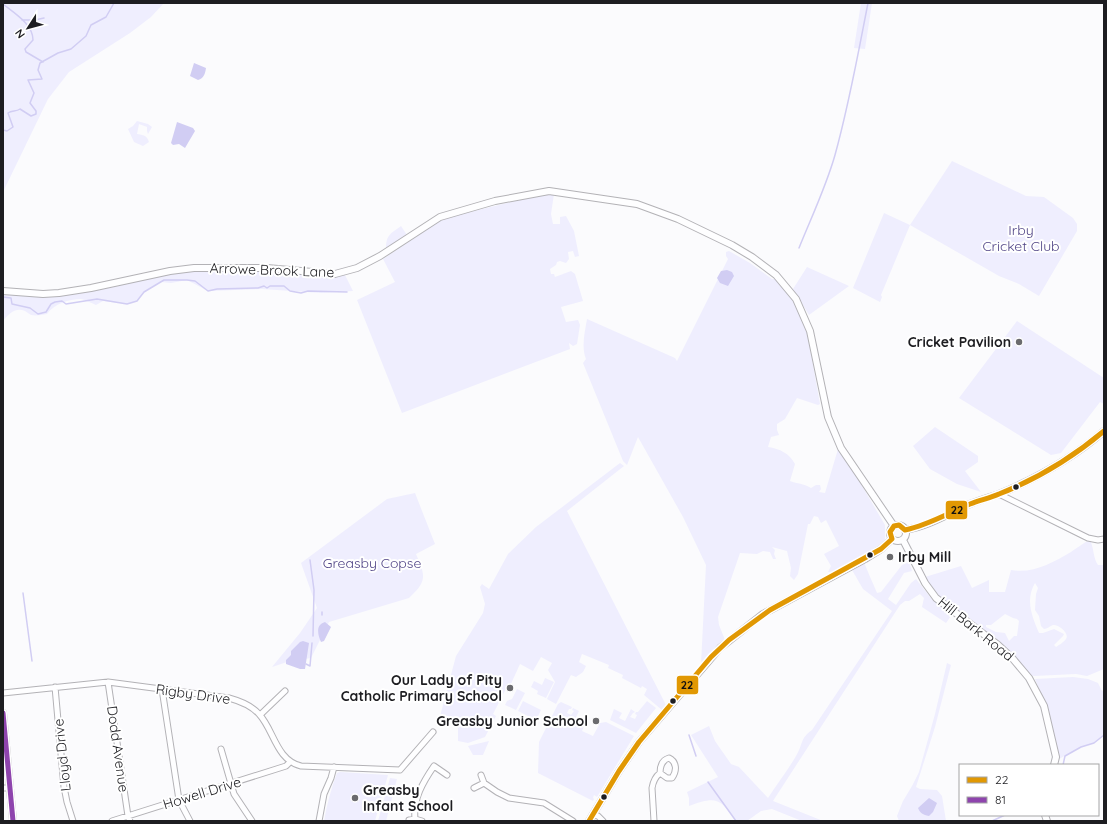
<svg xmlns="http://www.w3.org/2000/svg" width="1107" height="824" font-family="Quicksand,sans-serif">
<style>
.green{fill:#efeefe;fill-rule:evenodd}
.water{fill:#d1cdf3}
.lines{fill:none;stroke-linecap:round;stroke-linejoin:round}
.stream{stroke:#d1cdf3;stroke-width:1.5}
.minor-casing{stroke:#b3b2b6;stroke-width:7}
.tertiary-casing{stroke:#b3b2b6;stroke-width:8}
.minor{stroke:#fefeff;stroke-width:5}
.tertiary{stroke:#fefeff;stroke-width:6}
.bus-1-casing{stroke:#fff;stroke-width:8}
.bus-2-casing{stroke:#fff;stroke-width:8}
.bus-1{stroke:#e19803;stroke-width:5}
.bus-2{stroke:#8e44ad;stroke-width:5}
.poi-dot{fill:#6b6b6e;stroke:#fff;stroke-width:1.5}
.bus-dot{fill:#1d1d21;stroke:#fff;stroke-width:1.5}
.labels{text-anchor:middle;stroke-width:4;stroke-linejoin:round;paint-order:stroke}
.park-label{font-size:14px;fill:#504486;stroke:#fff}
.street-label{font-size:14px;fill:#1d1d21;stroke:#fff}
.poi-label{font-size:14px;font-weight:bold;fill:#1d1d21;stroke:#fff;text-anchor:end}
.line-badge{stroke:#fff;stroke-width:1.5}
.pale-badge-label{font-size:11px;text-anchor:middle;font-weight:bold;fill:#111}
</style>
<rect width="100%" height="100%" fill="#fbfbfd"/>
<path class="green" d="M3 3H164L151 17 130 33 69 72 48 99 3 192Z
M861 3H872L865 49 854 48Z
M137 121 148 124 152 127 148 134 147 131V127L139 124 137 134C143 135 147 135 149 142L143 146 134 142 128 129 133 126Z
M952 161 1026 196 1044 197 1073 218 1077 224V231L1039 296 1019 284 999 276 910 225 881 295 882 297 880 302 853 288 884 213 910 225Z
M554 194 551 214 553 224H560V217L566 216 574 231 579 256 575 257 573 251 568 252 569 259 566 263 560 261 557 262 556 265 550 269 551 274H554L555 277 571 271 575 274 583 301 561 307 566 322 578 320 580 325 577 344 573 346 569 343 570 349 402 413 357 300 395 282 383 259 440 221 450 217 532 197Z
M401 226 407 235 386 249C386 235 390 234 401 226Z
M729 251 750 263 772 279H776L793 300 807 331 820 404 818 405 797 398 785 419 777 424V430L779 435 771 437 768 447C780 449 789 453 795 464L790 481C798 484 803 483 811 488L816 485H820L821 489 819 492 825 493 838 449 858 479 885 525V540C875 549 840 573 828 572L831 566 824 554 839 546 826 520 821 523 818 517 814 516 810 524H808L798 574 794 580 790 576 791 568 787 551 772 547 775 550 774 554 776 559H773L770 552 763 551 757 554 740 553 718 617 719 625 725 640 701 664 706 565 683 517 638 437 627 465 623 461 583 363 586 359C581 346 585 332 587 319L675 358 677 361 728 259 726 256V252Z
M807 267 849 286 809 315 793 289Z
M243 270C256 271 270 271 283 272 304 274 325 279 345 275L353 291 321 293 262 289 208 291 187 280 171 283 161 282 144 292 137 301 127 304 103 301 96 305C91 303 86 300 81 299 69 299 54 304 47 314 42 315 36 316 31 315 29 314 27 312 25 311 15 307 9 314 3 321V294L43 297 61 295 172 273 189 271Z
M1017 321 1104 378V404L1100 402 1061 453 1051 455 959 398Z
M935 427 978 456V462L965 471 981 492 957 484 930 469 913 446Z
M620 463 624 466 567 511 666 705 662 710 644 695 647 689 642 686 641 688 622 678 623 675 608 668 609 665 582 654 579 662 586 666 583 672 576 677 571 675 556 704 547 699 555 682 548 670 552 663 541 657 533 671 520 664 510 686 508 685 493 714 496 716 485 737 468 743 458 741V728L447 721 439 720 456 656 483 613 485 604 480 587 482 584 489 589 508 554 536 527Z
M415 493 435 544 416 554C425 575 428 581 409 598L329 622 311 658 287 662 272 667 300 633 317 608 301 563 387 499Z
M1090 540C1094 548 1093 558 1098 565H1104V669L1087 676 1076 674 1034 676 1031 675 1009 652 941 599 925 577 961 566 972 588 989 580V592H1005L1011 570C1033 574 1052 563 1071 552 1077 548 1083 543 1090 540ZM1035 583 1038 588 1036 594 1035 610 1039 616 1041 626 1044 629C1047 629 1050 626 1053 625 1058 624 1070 633 1066 639 1064 642 1059 645 1056 647L1054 645 1063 636 1064 634 1054 629 1043 633H1039C1032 616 1025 600 1035 583ZM1005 614 1013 618 1017 619 1019 621 1017 636H1014L1009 641 1005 633 996 632 986 627V625H991Z
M864 562C868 573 873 583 877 593L881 592 902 565 909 562 912 571 904 573 888 599 896 605 911 583 916 579 931 598 951 616 946 623 922 607 924 598 920 594 909 601H905L900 605 773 801 823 821H802L772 809 761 811 747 821H736C720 798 716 796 689 806V798L687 792 718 777 691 735 709 726 715 741 731 764 739 767 768 798C777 784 788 770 796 756 803 745 800 738 812 730L892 611 863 589 852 570Z
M947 663 951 665 935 727 916 787 920 789 937 790 942 796 946 821H899L897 816 903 801 912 786 919 772 935 714Z
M1073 677 1088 679 1098 683 1102 691 1104 690V735L1094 743 1081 747 1057 760 1046 706 1035 679Z
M545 678 554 682 546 698 537 694 538 691 531 687 534 681 542 685Z
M517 689 525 693 516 710 505 705 507 701 512 699Z
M523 701 541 710 536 720 518 711Z
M647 701 656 708 636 733 610 720 614 709 622 713 619 718 625 721 631 709 635 712 633 713 630 717 635 719 637 715 635 714 636 712H638Z
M561 702 572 707 571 709H569L567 713 571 715 574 711 572 710 573 708 579 711 574 721 584 726 582 731 593 736 600 723 606 722 634 736 597 797 594 795 593 798 594 799 593 801 538 773 539 742 558 704Z
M489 741 483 755H473L468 746Z
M340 772 388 775 375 821H324C327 804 331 789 337 773Z
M390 778 397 779 386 821H378Z"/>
<path class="water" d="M194 63 206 68C205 74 204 78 198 80L190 76Z
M177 122 193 128 195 131 185 148 179 144 173 145 171 143Z
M727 270 732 272 734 276 728 286 720 283 717 278 721 271Z
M325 622 331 627 324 641 321 642C318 635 315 625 325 622Z
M303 641 309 643 305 669H300L286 664V660L291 655V651L300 642Z
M929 798 937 803 933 812 929 816C923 815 920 813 918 808Z"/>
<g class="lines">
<path class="stream" d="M3 4C14 13 33 24 33 40L25 49 26 52 43 62
M22 20H35L44 18
M3 130 7 131 13 127 8 113C12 110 16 112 20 109L31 116 36 114V111L30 103 34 93 28 80 42 79 38 70 40 63 58 53 71 49 86 36 91 25 106 17 114 3
M799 248C811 218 826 187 835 155 849 105 858 54 868 3
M3 297 11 298 12 304 30 308 38 314 46 312 51 304 55 302 62 301 66 304 97 299 127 304 137 301 144 292 164 280H187L195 281 208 291 217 289 258 288 264 286 267 288 270 286H284L290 291 301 293 308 291 347 292
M310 560 314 590 313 636
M23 593 32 661
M322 612V615
M306 664 310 666 312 643
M689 735 696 756
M1063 765 1065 756 1081 747 1094 743 1104 735
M708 782 736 821
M992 821 1005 815"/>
<defs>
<path id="minor" d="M999 494 1088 538 1098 540 1104 539
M108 682 128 816 130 821
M55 687 64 787 67 802 73 821
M162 689 179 800 190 821
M3 693 108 682 229 698C240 701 251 705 259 714 274 730 276 760 301 766L400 770 433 732
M260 715 285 691
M221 749 234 794 252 821
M481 775 484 783 497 792 509 798 544 803 573 821
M3 788H10
M474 788 484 783
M593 815 598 816 603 821
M415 819C413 799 423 782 434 766L447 775
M409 820 415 819 422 821
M112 821 286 766 290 762
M319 821 324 794 331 778 334 767
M654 821 652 788C653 782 655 777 660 773 660 767 662 760 669 758 677 762 677 771 672 778H667L660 773"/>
<path id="tertiary" d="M3 291 43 294 59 293 91 288 170 271 194 268H267L335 274 357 268 380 256 440 217 495 201 549 191 637 204 678 219 732 245 752 257 776 275 796 299 810 331 828 417 841 448 894 526
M890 533a8 8 0 1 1 16 0a8 8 0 1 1-16 0Z
M905 530C929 526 949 513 970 504 980 500 990 497 999 494 1037 478 1073 458 1104 431
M903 540 925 583 936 598 998 645 1013 659 1029 678 1044 706 1056 757 1054 765
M3 713 13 821
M1045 815 1047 821
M589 821 619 771 639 742 720 648 763 614 865 559 881 549 892 539"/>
</defs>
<use href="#minor" class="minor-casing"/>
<use href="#tertiary" class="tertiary-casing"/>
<use href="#minor" class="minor"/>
<use href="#tertiary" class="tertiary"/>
<defs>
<path id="bus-1" d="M589 821 619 771 639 742 711 657 729 640 770 610 881 549 892 539 890 532 894 526 899 525 905 530C929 525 948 513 970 504 980 500 990 498 999 494 1037 479 1073 457 1104 431"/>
<path id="bus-2" d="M3 713 13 821"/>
</defs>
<use href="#bus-1" class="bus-1-casing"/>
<use href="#bus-2" class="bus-2-casing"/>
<use href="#bus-1" class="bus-1"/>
<use href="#bus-2" class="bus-2"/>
</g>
<g class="poi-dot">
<circle cx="1019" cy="342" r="4"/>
<circle cx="890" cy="557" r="4"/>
<circle cx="510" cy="688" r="4"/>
<circle cx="596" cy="721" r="4"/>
<circle cx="355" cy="798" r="4"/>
</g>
<g class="bus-dot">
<circle cx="1016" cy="487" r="3.5"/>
<circle cx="870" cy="555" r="3.5"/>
<circle cx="673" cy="701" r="3.5"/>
<circle cx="604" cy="797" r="3.5"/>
</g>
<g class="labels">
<g class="park-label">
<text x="1021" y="235">Irby<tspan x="1021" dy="16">Cricket Club</tspan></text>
<text x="372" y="568">Greasby Copse</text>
</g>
<g class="street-label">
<text transform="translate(272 270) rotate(2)" y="5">Arrowe Brook Lane</text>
<text transform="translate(976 629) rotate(39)" y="5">Hill Bark Road</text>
<text transform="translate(193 694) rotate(8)" y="5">Rigby Drive</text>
<text transform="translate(118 749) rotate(82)" y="5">Dodd Avenue</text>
<text transform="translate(62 755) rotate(-96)" y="5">Lloyd Drive</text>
<text transform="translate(202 793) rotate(-17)" y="5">Howell Drive</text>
</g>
<g class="poi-label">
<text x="1011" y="347">Cricket Pavilion</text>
<text x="898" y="562" text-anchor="start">Irby Mill</text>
<text x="502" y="685">Our Lady of Pity<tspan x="502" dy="16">Catholic Primary School</tspan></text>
<text x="588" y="726">Greasby Junior School</text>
<text x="363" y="795" text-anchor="start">Greasby<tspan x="363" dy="16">Infant School</tspan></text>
</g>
</g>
<g class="line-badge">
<rect x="945" y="500" width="23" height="20" rx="4" fill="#e19803"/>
<rect x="676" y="675" width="23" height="20" rx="4" fill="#e19803"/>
</g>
<g class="pale-badge-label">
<text x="957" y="514">22</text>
<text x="687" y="689">22</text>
</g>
<rect width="1107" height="824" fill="none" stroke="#1d1d21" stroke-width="8"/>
<rect x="959" y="764" width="140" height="52" fill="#ffffff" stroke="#a5a5a6"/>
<rect x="967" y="777" width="20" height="6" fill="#e19803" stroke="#a5a5a6"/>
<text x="995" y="784" font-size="12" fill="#1d1d21">22</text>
<rect x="967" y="797" width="20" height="6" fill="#8e44ad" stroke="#a5a5a6"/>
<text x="995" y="804" font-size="12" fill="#1d1d21">81</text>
<g transform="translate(28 28) rotate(234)" stroke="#ffffff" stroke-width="3" paint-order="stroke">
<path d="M0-3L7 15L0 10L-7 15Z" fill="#1d1d21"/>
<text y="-6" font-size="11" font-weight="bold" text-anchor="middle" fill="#1d1d21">N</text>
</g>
</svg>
